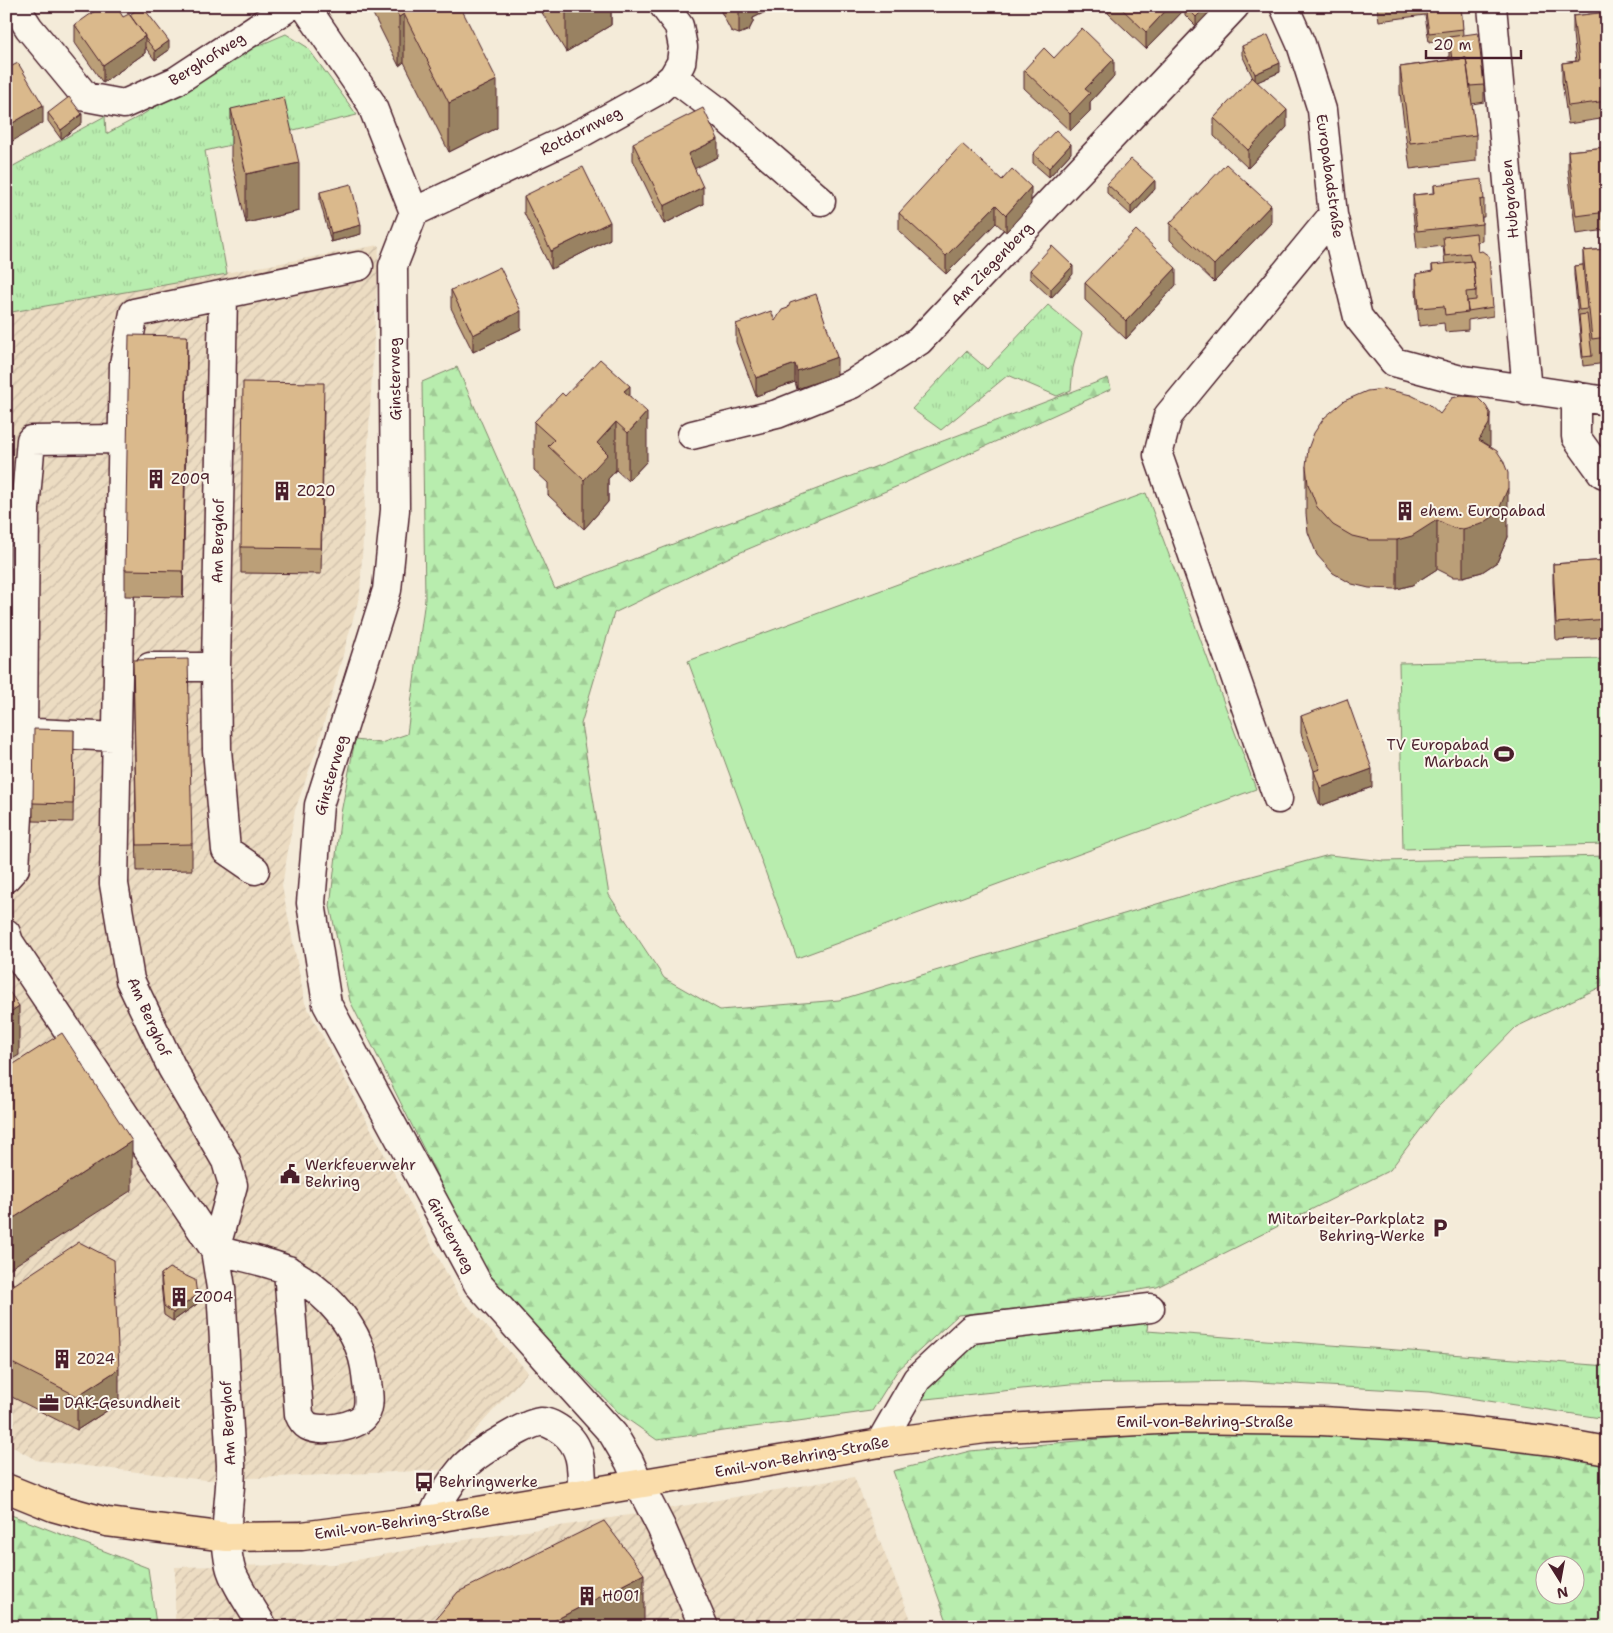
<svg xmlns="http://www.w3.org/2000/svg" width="1613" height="1633" font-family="'Shantell Sans',sans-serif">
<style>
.industrial{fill:url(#industrial-furrows)}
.grass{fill:url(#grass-tufts);stroke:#81866c}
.forest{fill:url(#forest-firs);stroke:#81866c;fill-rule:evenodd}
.pitch{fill:#b8edae;stroke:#81866c}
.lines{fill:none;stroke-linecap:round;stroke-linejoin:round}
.minor-casing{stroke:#4a1f2b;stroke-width:31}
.major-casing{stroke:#4a1f2b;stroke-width:31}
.minor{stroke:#fbf7ec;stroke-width:28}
.major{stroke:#faddab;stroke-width:28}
.wall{fill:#bb9f78;stroke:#4a1f2b}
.shaded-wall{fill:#998262;stroke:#4a1f2b}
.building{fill:#dab98c;stroke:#4a1f2b}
.labels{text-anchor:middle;stroke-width:4;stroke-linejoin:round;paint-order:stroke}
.street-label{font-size:15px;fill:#4a1f2b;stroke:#fbf7ec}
.poi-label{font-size:15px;fill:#4a1f2b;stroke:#fbf7ec;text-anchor:start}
</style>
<defs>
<pattern id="industrial-furrows" width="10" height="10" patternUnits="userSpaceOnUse" patternTransform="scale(1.25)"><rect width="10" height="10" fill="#ecdcc2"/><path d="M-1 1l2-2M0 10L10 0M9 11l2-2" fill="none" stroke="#ccbca7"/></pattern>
<pattern id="grass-tufts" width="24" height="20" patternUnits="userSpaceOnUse" patternTransform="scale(1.25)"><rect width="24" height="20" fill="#b8edae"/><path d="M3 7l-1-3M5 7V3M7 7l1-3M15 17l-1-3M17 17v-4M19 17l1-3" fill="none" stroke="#a0cb96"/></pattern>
<pattern id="forest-firs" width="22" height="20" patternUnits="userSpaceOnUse" patternTransform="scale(1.25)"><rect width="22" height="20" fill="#b8edae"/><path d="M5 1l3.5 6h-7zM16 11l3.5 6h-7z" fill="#a0cb96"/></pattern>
</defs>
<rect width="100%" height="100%" fill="#f4ebd9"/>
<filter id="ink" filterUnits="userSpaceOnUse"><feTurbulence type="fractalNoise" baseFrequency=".02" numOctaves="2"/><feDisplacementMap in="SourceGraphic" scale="10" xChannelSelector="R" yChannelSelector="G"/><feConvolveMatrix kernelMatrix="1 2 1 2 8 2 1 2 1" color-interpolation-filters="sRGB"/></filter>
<g filter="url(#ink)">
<path class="industrial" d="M379 245 360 594 317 748 295 810 282 886 305 1003 458 1295 528 1372 440 1470 205 1480 36 1460 6 1443V313Z
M854 1477 914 1627H175V1567L335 1564 445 1543 587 1522Z"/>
<path class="grass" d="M286 34 307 47 357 115 205 151 227 274 6 313V170L105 116 106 134 142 115 241 53Z
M1048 305 1082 333 1073 368 1071 390 1057 396 1008 375 941 430 912 409 966 351 987 369Z
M1148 1320 1147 1331 1607 1366V1419L1429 1392 1243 1381 1070 1384 916 1400 930 1380 976 1338Z"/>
<path class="forest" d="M457 367 555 589 1108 378 1111 389 898 486 734 555 614 613 581 724 609 895 664 978 720 1010 839 1000 1223 884 1329 855 1384 861 1607 856V984L1516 1027 1436 1109 1390 1170 1157 1287 1032 1307 958 1315 897 1371 872 1411 657 1440 620 1414 489 1280 350 1001 330 906 341 813 355 740 381 743 407 734 425 599 422 382Z
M1322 1429 1434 1438 1607 1463V1627H949L893 1471 970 1451 1164 1433ZM1546 1566H1576V1596H1546Z
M6 1513 148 1568 156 1624 154 1627H6Z"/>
<path class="pitch" d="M1146 493 1256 789 797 958 688 661Z
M1607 659V844L1403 849 1399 663Z"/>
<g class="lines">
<defs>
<path id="minor" d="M15 6 29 28 86 97 124 104 176 81 290 6
M305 6 371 103 414 212 393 266 395 510 387 590 319 805 311 903 327 1004 478 1284 613 1434 629 1461 639 1484 661 1527 704 1627
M1284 6 1301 44 1322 110 1333 215 1358 317 1394 362 1457 379 1607 401
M1492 6 1527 391
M673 77 714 108 821 201
M414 212 585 131 657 91 673 77 681 63 683 47 679 26 664 6
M1576 396V437L1602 473 1607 475
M692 435 777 414 852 384 919 341 1235 6
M150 667H216L223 295
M216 667 217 750 226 850 255 870
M36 733 117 737
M1278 799 1158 455 1168 416 1333 215
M6 878 15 868 23 732 25 509 31 440 122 439
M6 933 9 942 215 1250 221 1288 231 1465C231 1498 222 1533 230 1566 233 1581 254 1611 263 1627
M288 1270 299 1414C301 1419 303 1423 308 1426 321 1433 357 1427 365 1415 372 1404 367 1387 366 1374 361 1329 328 1293 289 1271 274 1263 234 1255 215 1250L233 1185 226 1161 172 1068 130 980 114 884 124 364 134 313 359 266
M880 1443 917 1379 971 1329 1150 1308
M431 1519C439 1502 448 1485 461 1470 471 1458 486 1449 500 1441 508 1436 532 1422 541 1422 549 1422 556 1427 562 1431 583 1446 582 1469 582 1493"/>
<path id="major" d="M6 1488 53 1507 107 1522 227 1537 302 1536 431 1519 880 1443 985 1429 1178 1419 1321 1421 1442 1428 1552 1441 1607 1451"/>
</defs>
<use href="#minor" class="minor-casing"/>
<use href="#major" class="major-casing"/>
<use href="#minor" class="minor"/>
<use href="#major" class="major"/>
</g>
<path class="wall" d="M369 6H460L497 128 449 152 404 62 399 66Z
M538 6H611V25L566 52Z
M718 6H777L753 18V22L749 30 739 34 731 31Z
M1108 6H1215L1196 26 1185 15V9L1146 49 1108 13Z
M1377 6H1461L1463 35 1484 85V102L1472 104 1476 135V161L1410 169 1400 93V67L1449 60V39L1429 42 1425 15 1379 21Z
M1566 6H1589L1566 10Z
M1607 12V118L1568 124 1562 81V63L1576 61 1573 34V16Z
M123 17 169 50 155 60 145 47V53L103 83 75 43V25Z
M1242 46 1280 72 1257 82 1287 127 1248 168 1214 136V118L1253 78 1242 55Z
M1054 58 1114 76 1090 102V111L1070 131 1024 88V70Z
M231 109 299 211 246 223 231 158Z
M48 113 82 123 61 139 48 121Z
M633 143 718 157 694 168 703 204 664 224 633 160Z
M1607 147V230L1576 234 1568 169V151Z
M1071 153 1049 177 1033 163V154Z
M1002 180 1031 204 1006 232 996 223 946 274 899 231V213Z
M1107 184 1155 189 1131 215 1107 193Z
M1434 185 1484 199V217H1482V241L1477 242 1478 252 1493 307V316L1468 320V330L1445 332 1444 323 1419 326 1416 291V274L1432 272V265L1445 264 1443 246 1417 249 1413 213V195L1434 193Z
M320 192 361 234 331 242 320 201Z
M524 196 610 239 551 269 524 213Z
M1170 223H1271L1214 282 1170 240Z
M1607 249V363L1583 366 1574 275V266L1583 265V251Z
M1030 270 1073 274 1051 298 1030 278Z
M1085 283 1176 285 1126 339 1085 300Z
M451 290 521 329 473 352 451 308Z
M775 321 837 375 797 389 795 382 756 396 736 342V324Z
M187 362 183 597 125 596V570Z
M565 396H630L647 461 628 481 616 470 608 479V502L584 529 548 495V483L534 470V422Z
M324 409 321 574 241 573V547Z
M1440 414 1490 446 1508 537 1497 562 1482 572 1463 577H1453L1437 569 1412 585 1397 589 1369 588 1352 584 1333 573 1317 555 1308 532 1306 514V466Z
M1607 560V637L1556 640 1553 582V564Z
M133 660 192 844V870L137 871Z
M1301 716 1372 787 1320 806 1314 789V771L1301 733Z
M74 730 73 822 33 821V803Z
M6 1273 14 1285 119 1403 77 1430 6 1394Z
M161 1274 197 1304 173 1321 164 1315 161 1283Z"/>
<path class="shaded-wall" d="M566 6H611V25L566 52Z
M739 6H777L753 18V22L749 30 739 34Z
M1170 6H1185V9L1146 49V32Z
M1207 6H1215L1196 26V17Z
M404 14V62L399 66V17Z
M145 36V53L103 83V65Z
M169 41V50L155 60V51Z
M1114 59V76L1090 102V111L1070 131V114L1085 89Z
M1280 63V72L1255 83V74Z
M497 80V128L449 152V103Z
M43 105V123L6 145V127Z
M1287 110V127L1248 168V150Z
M82 114V123L61 139V130Z
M718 139V157L688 172V154Z
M1071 144V153L1049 177V168Z
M299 163V211L246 223V174Z
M1155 180V189L1131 215V206Z
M703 187V204L664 224V206Z
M1031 187V204L1006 232V215Z
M996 205V223L946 274V256Z
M1271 205V223L1214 282V265Z
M610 222V239L551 269V251Z
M361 225V234L331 242V233Z
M1073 266V274L1051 298V289Z
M1176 268V285L1126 339V321Z
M521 311V329L473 352V335Z
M187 336V362L183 597V571Z
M837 357V375L797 389V371Z
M795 364V382L756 396V378Z
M630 386V431L647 412V461L628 481V433L624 391Z
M1490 413V462L1479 440Z
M616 422V470L608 479V502L584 529V480L597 443Z
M1508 488V537L1497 562 1482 572 1463 577V529Z
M1437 520V569L1412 585 1397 589V540Z
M1372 769V787L1320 806V788Z
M19 1006V1055L6 1063V1015Z
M132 1141V1190L6 1271V1223Z
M197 1295V1304L173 1321V1313Z
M119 1369V1403L77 1430V1396Z
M644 1574V1622L635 1627H542Z"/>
<path class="building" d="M102 6H116L123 17 129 14 145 36 103 65 75 25Z
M140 6H142L169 41 155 51 145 38V36L130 15Z
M393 6H460L497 80 449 103 404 14 399 17Z
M1119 6H1170L1146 32Z
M1185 6H1207L1196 17Z
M1425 6H1461L1463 29 1429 33Z
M1607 12V101L1568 106 1562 63 1579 61 1573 16Z
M1082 28 1114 59 1085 89 1090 93 1070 114 1024 70 1044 48 1054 58Z
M1478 33 1484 85 1470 86 1466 58 1452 60 1449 37Z
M1268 35 1280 63 1255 74 1242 46Z
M1466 58 1476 135 1410 143 1400 67Z
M18 63 43 105 6 127V65L8 68Z
M1252 77 1287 110 1248 150 1214 118Z
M69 97 82 114 61 130 48 113Z
M284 97 299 163 246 174 231 109Z
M703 108 718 139 688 154 703 187 664 206 633 143Z
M1056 130 1071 144 1049 168 1033 154Z
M962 144 1002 180 1012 169 1031 187 1006 215 996 205 946 256 899 213Z
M1607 147V212L1576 216 1568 151Z
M1131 159 1155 180 1131 206 1107 184Z
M1226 164 1271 205 1214 265 1170 223Z
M583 167 610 222 551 251 524 196Z
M1482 179 1484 199 1480 200 1482 224 1417 231 1413 195 1435 193 1434 185Z
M351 184 361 225 331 233 320 192Z
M1136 230 1176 268 1126 321 1085 283Z
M1476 233 1478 252 1482 251 1489 256 1493 307 1468 311 1467 301 1476 300V291L1473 261H1471L1469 253 1445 256 1443 237Z
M1052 246 1073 266 1051 289 1030 270Z
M1607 249V337L1592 339 1583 251Z
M1473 261 1476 291 1466 292 1468 312 1445 315 1444 306 1419 308 1416 274 1433 271 1432 265Z
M1583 265 1587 309 1579 310 1574 266Z
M500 267 521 311 473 335 451 290Z
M816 294 837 357 797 371 795 364 756 378 736 324 771 311 775 321 782 310 788 308 790 303Z
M1587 314 1592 356 1583 357 1579 315Z
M129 335 187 336 183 571 125 570Z
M600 359 630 386 624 391 647 412 628 433 616 422 597 443 608 454 584 480 548 446 554 440 534 422 562 393 565 396Z
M243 382 324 383 321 548 241 547Z
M1385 389 1411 395 1429 404 1440 414 1452 398 1461 396 1477 397 1486 406 1490 413 1489 424 1479 440 1497 451 1503 460 1508 473V488L1497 514 1482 524 1463 529 1453 528 1437 520 1412 536 1397 540H1369L1352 536 1333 525 1317 507 1308 484 1306 466 1308 449 1314 433 1324 418 1344 401 1367 391Z
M1607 560V619L1556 623 1553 564Z
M188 659 192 844 137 845 133 660Z
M1347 699 1372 769 1320 788 1314 771 1320 769 1301 716Z
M34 729 74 730 73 804 33 803Z
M6 987 19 1006 6 1015Z
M62 1033 132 1141 6 1223V1069Z
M79 1242 114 1260 119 1369 77 1396 6 1360V1290Z
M169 1268 195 1280 197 1295 173 1313 164 1306 161 1274Z
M6 1273 14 1285 6 1290Z
M604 1521 644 1574 542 1627H429L458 1592Z"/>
</g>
<defs>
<symbol id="building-bare" viewBox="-9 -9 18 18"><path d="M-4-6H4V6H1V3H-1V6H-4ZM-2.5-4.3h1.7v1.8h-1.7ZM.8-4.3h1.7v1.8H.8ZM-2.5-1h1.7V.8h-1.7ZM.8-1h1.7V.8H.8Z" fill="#4a1f2b" stroke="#fbf7ec" stroke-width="2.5" paint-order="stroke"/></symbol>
<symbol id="stadium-bare" viewBox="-9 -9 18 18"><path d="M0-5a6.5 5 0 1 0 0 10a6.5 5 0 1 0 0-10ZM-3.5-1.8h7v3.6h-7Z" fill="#4a1f2b" stroke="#fbf7ec" stroke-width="2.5" paint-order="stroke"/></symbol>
<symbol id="civic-bare" viewBox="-9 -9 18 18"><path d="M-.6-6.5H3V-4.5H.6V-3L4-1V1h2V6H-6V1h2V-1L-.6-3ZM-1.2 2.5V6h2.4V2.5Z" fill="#4a1f2b" stroke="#fbf7ec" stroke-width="2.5" paint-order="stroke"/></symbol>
<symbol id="parking-bare" viewBox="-9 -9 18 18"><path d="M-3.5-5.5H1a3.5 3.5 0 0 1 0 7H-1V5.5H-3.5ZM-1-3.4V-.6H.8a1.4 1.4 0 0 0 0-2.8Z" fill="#4a1f2b" stroke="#fbf7ec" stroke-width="2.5" paint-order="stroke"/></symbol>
<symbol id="office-bare" viewBox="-9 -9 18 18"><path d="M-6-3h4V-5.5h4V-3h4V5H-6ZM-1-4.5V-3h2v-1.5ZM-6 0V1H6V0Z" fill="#4a1f2b" stroke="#fbf7ec" stroke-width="2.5" paint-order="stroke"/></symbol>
<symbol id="bus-bare" viewBox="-9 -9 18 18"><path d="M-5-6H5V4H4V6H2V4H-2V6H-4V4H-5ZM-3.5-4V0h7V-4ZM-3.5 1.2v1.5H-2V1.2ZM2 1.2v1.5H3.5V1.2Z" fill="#4a1f2b" stroke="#fbf7ec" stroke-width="2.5" paint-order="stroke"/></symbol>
</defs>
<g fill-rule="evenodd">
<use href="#building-bare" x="142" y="465" width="28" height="28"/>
<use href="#building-bare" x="268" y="477" width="28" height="28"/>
<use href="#building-bare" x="1391" y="497" width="28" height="28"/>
<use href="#stadium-bare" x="1490" y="740" width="28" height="28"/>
<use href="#civic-bare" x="276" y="1160" width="28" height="28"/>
<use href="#parking-bare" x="1426" y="1214" width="28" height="28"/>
<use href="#building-bare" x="165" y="1283" width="28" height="28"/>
<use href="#building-bare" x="48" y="1345" width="28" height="28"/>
<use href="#office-bare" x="35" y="1389" width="28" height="28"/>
<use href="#bus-bare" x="410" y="1468" width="28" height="28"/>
<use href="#building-bare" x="573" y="1582" width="28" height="28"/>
</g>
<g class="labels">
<g class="street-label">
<text transform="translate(207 59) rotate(-32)" y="5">Berghofweg</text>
<text transform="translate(581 131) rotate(-27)" y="5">Rotdornweg</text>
<text transform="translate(1330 176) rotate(82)" y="5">Europabadstraße</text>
<text transform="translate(1510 199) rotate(-95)" y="5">Hubgraben</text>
<text transform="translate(992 264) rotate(-46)" y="5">Am Ziegenberg</text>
<text transform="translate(395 379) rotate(-91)" y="5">Ginsterweg</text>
<text transform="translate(218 541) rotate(-89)" y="5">Am Berghof</text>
<text transform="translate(331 775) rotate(-74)" y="5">Ginsterweg</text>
<text transform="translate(149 1017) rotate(66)" y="5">Am Berghof</text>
<text transform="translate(451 1235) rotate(62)" y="5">Ginsterweg</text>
<text x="1205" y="1427">Emil-von-Behring-Straße</text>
<text transform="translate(228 1423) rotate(-93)" y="5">Am Berghof</text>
<text transform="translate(802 1457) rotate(-10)" y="5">Emil-von-Behring-Straße</text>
<text transform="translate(402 1522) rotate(-8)" y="5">Emil-von-Behring-Straße</text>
</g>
<g class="poi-label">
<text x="171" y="484">Z009</text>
<text x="297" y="496">Z020</text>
<text x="1420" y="516">ehem. Europabad</text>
<text x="1489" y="750" text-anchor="end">TV Europabad<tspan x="1489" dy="17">Marbach</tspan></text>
<text x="305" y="1170">Werkfeuerwehr<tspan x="305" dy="17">Behring</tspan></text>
<text x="1425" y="1224" text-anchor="end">Mitarbeiter-Parkplatz<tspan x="1425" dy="17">Behring-Werke</tspan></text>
<text x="194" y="1302">Z004</text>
<text x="77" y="1364">Z024</text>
<text x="64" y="1408">DAK-Gesundheit</text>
<text x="439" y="1487">Behringwerke</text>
<text x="602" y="1601">H001</text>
</g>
</g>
<rect width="1613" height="1633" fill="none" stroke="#fbf7ec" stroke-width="25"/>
<rect x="12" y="12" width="1588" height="1608" fill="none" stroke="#4a1f2b" stroke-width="2" filter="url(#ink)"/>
<g transform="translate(1560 1580) rotate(169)"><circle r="24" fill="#fbf7ec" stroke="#b4a19f"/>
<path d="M0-4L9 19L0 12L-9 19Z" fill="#4a1f2b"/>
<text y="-8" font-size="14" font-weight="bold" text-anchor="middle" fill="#4a1f2b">N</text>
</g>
<path d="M1426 50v8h95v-8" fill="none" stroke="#4a1f2b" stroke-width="2.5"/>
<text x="1433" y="50" font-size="15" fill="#4a1f2b" stroke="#fbf7ec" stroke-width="4" paint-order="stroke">20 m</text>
</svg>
